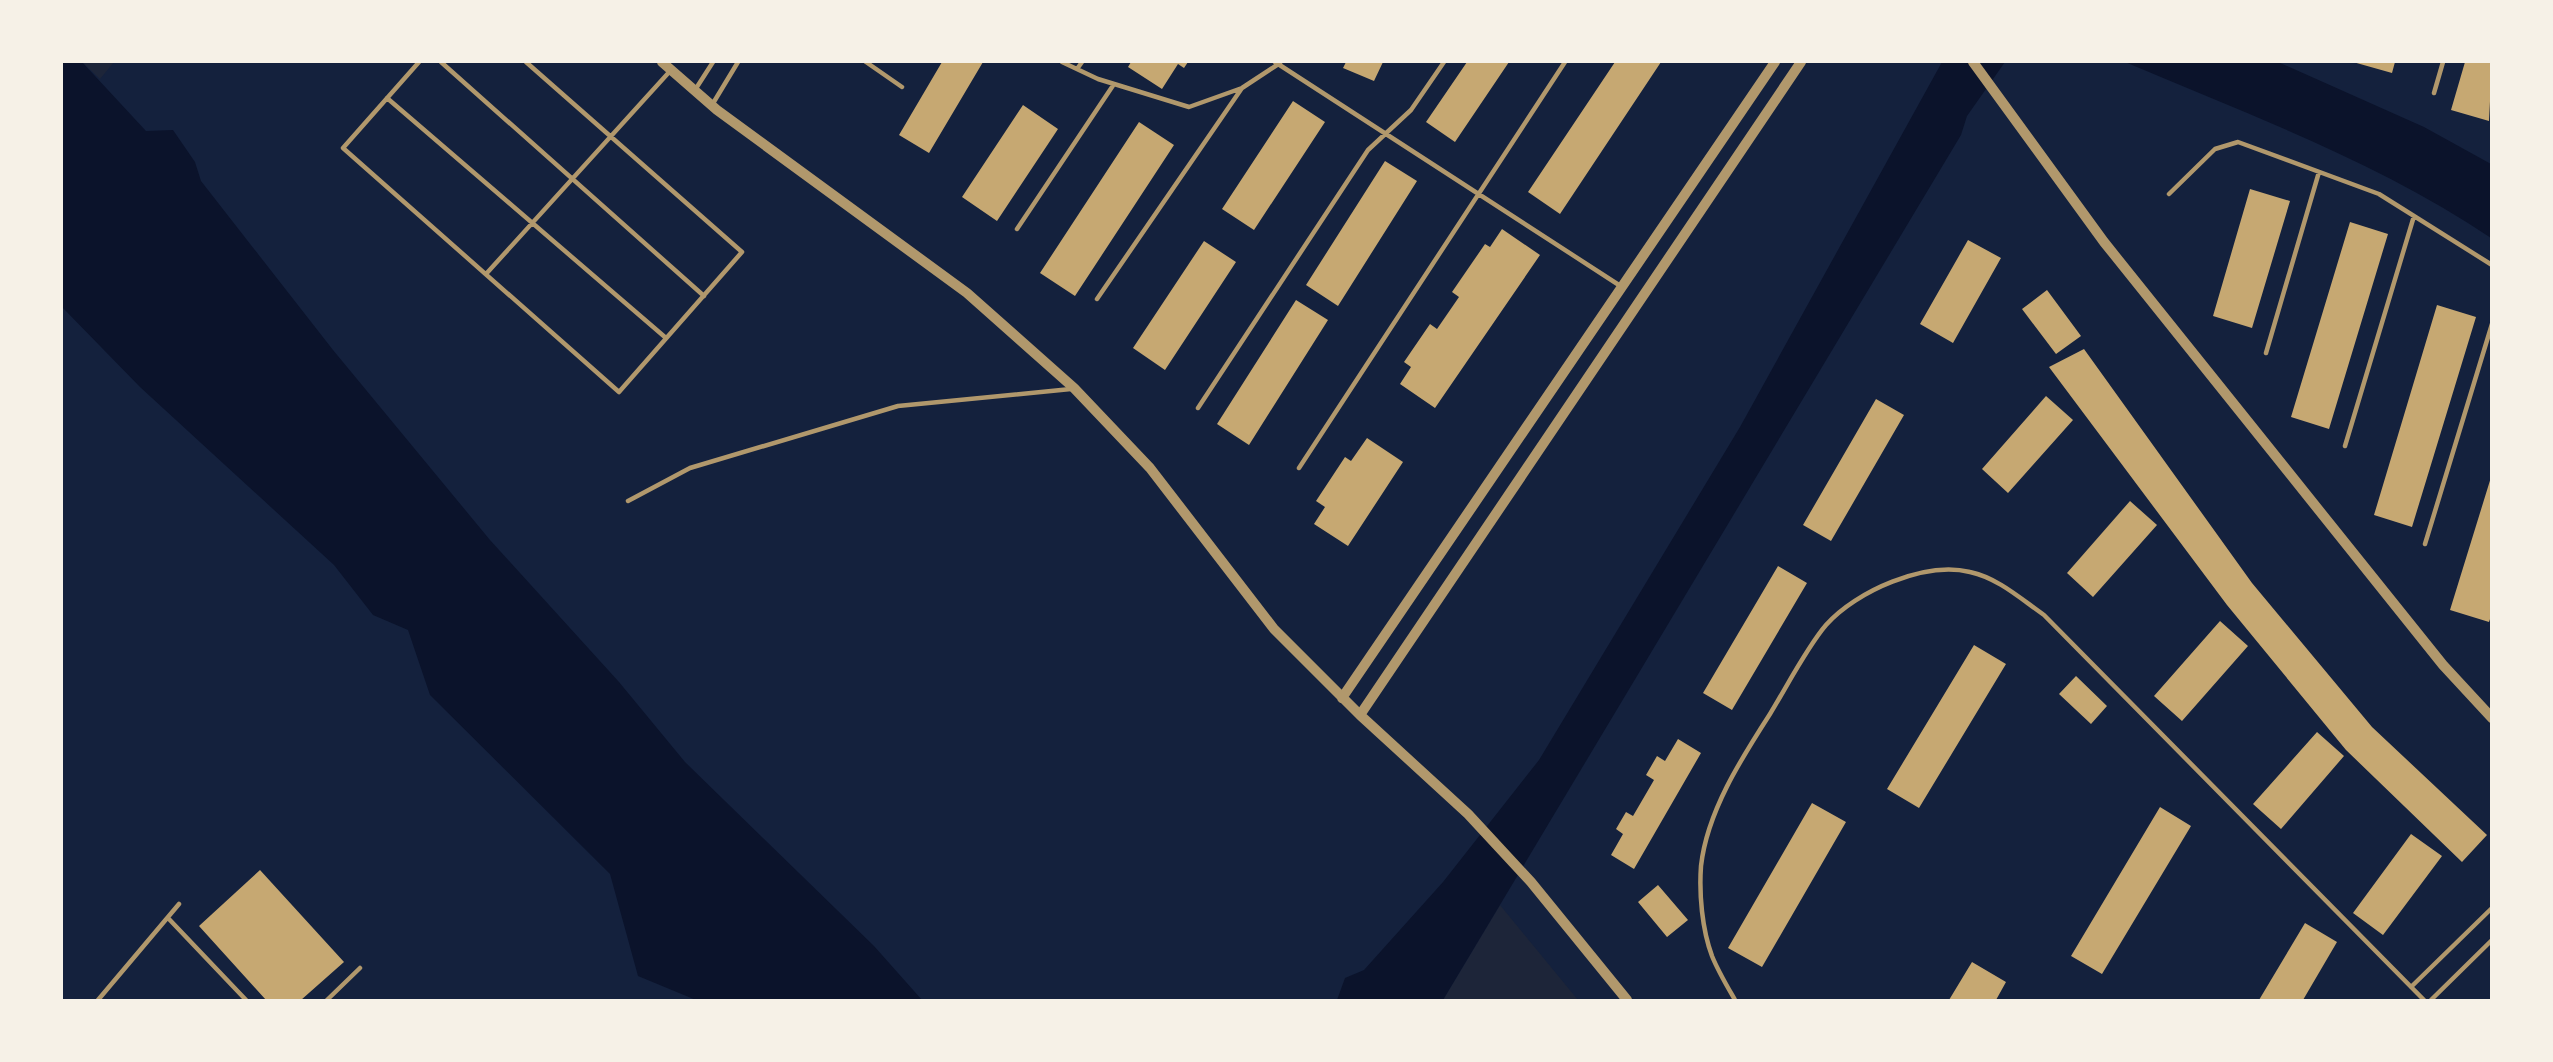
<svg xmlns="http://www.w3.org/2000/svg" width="2553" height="1062" font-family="'Alegreya Sans',sans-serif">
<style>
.green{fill:#1d2539}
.water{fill:#0b132b}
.building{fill:#c6a872}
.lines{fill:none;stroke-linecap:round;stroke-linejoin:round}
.service{stroke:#b1986c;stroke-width:4.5}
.tertiary{stroke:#b1986c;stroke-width:10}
</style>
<rect width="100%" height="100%" fill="#14213d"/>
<path class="green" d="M82 62H114L100 79Z
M1500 905 1578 1000H1443Z"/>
<path class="water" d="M62 62H82L146 131 173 130 195 162 201 181 333 350 490 540 619 682 685 762 874 946 922 1000H696L638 976 610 874 430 695 408 630 373 615 334 565 140 387 62 307Z
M1942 62H2005L1967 116 1961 135 1443 1000H1337L1345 978 1364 970 1443 882 1539 760 1740 427Z
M2125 62H2278L2424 127 2491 164V238C2379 162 2249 115 2125 62Z"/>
<path class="building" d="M942 62H983L929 153 899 135Z
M1131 62H1188L1184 68 1178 64 1162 89 1128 67Z
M1346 62H1383L1374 81 1343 68Z
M1467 62H1509L1455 142 1426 122Z
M1615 62H1661L1560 214 1528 192Z
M2353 62H2395L2392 73Z
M2465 62H2492L2489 121 2451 110Z
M1293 101 1325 122 1254 230 1222 209Z
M1023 105 1058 129 997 221 962 197Z
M1139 122 1174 145 1075 296 1040 273Z
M1385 161 1417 181 1338 306 1306 285Z
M2250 189 2290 201 2252 328 2213 316Z
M2350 222 2388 234 2329 429 2291 417Z
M1502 229 1540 255 1435 408 1400 384 1411 367 1404 362 1430 324 1437 329 1459 297 1452 292 1485 244 1490 247Z
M1968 240 2001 258 1953 343 1920 324Z
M1204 241 1236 262 1165 370 1133 348Z
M2047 290 2081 336 2056 354 2022 309Z
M1296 300 1328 320 1249 445 1217 424Z
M2437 305 2476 317 2412 527 2374 515Z
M2084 349 2252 583 2372 727 2487 835 2462 862 2346 750 2227 605 2049 367Z
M2046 396 2073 420 2008 493 1982 469Z
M1876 399 1904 415 1831 541 1803 525Z
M1367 438 1403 462 1348 546 1314 524 1325 507 1316 501 1345 457 1351 461Z
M2492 474V613L2489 622 2450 610Z
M2130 501 2157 525 2093 597 2067 573Z
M1778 566 1807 583 1732 710 1703 693Z
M2220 621 2248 646 2182 721 2154 696Z
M1974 645 2006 664 1919 808 1887 789Z
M2076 676 2107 706 2091 724 2059 694Z
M2317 732 2344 756 2281 829 2253 804Z
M1678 739 1701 753 1634 869 1611 855 1623 834 1616 829 1626 812 1633 816 1654 780 1646 775 1657 756 1665 761Z
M1812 803 1846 822 1762 967 1728 948Z
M2160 807 2191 826 2102 974 2071 956Z
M2411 834 2442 856 2383 935 2353 913Z
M260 870 344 962 301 1000H266L199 926Z
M1658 885 1688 920 1667 937 1638 902Z
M2305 923 2337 942 2303 1000H2259Z
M1972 962 2006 982 1996 1000H1949Z"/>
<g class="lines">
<path class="service" d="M419 62 343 148 619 392 742 252 526 62
M441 62 704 296
M866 62 902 87
M1062 62 1098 79 1189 107 1242 88 1280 63
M1275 62 1622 287
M1077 69 1082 62
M695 90 713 62
M2434 93 2443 62
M387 98 666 338
M712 105 738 62
M2169 194 2215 149 2238 142 2379 194 2492 265
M1017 229 1114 84
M486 274 671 70
M1097 299 1242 88
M2266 353 2319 172
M1198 408 1368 150 1411 110 1444 62
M2345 446 2414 216
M1299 468 1565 62
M628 501 690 468 898 406 1071 389
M2425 544 2492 324
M168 918 246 1000
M2411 987 2492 908
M98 1000 179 904
M327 1000 360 968
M1735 1000C1727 986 1718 971 1712 956 1702 929 1699 894 1701 866 1707 812 1741 759 1770 714 1786 688 1807 647 1826 625 1856 591 1925 561 1970 572 1998 578 2021 599 2044 615L2424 1000
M2431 1000 2492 940"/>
<path class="tertiary" d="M662 62 717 110 967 293 1074 388 1150 468 1274 629 1360 715 1468 814 1531 882 1627 1000
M1973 62 2104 242 2443 665 2492 718
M1342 698 1775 62
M1360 715 1801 62"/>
</g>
<rect width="2553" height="1062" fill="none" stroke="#f6f1e7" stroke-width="126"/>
</svg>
